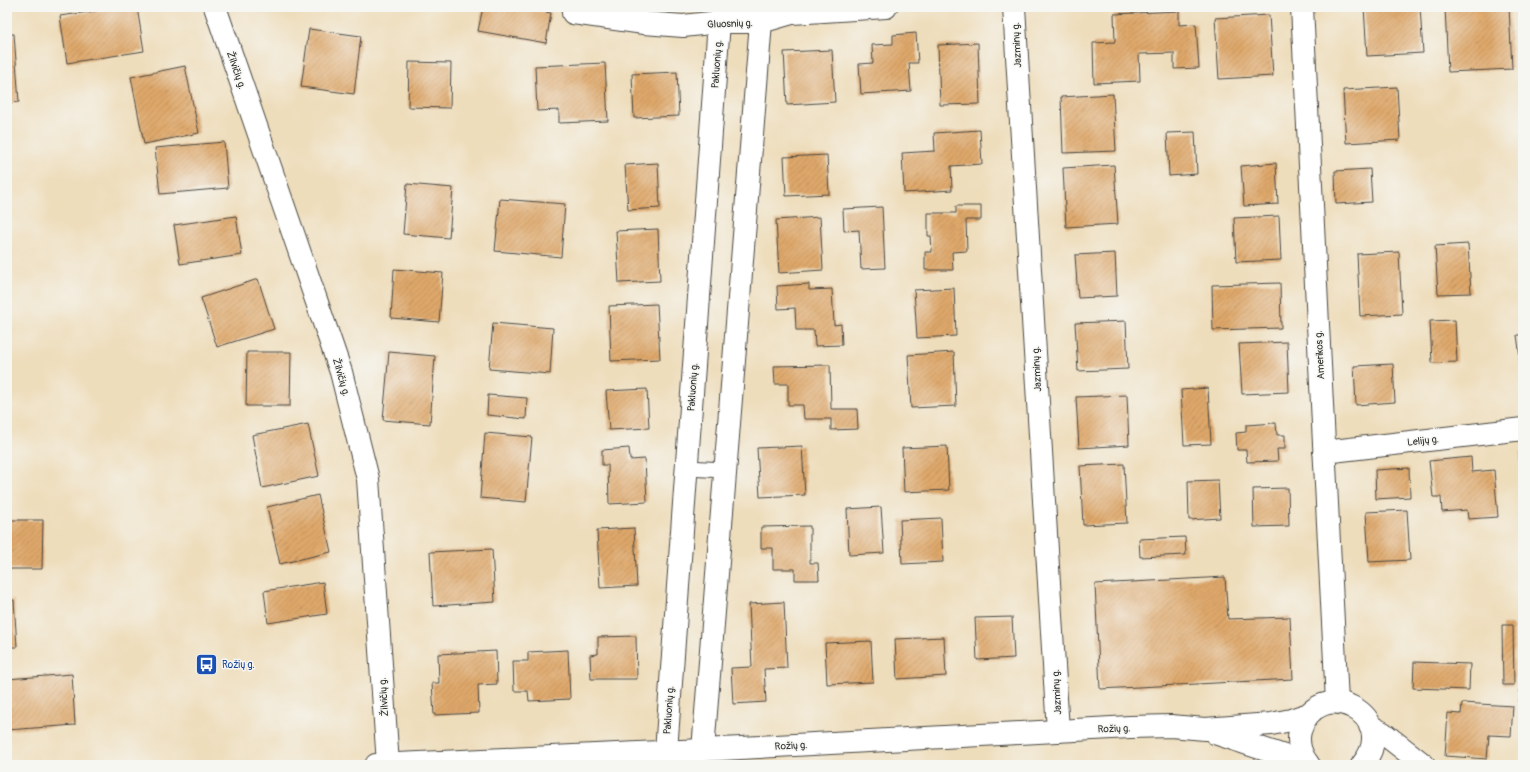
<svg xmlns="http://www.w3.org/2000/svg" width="1530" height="772" font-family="Pangolin,sans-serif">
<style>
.building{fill:url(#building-hatch)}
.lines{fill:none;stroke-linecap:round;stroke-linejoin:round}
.service-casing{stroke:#484641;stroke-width:17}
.minor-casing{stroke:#484641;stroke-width:24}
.tertiary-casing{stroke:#484641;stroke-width:24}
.service{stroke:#fff;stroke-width:15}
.minor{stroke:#fff;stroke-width:22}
.tertiary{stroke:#fff;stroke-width:22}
.labels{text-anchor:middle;stroke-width:3;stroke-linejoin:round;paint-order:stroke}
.street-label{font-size:10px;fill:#2b2b2b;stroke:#f6f6f2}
.transit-label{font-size:10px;fill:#164399;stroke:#f6f6f2;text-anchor:start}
</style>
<defs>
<pattern id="building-hatch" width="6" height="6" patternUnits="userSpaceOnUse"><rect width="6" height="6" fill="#dfa86a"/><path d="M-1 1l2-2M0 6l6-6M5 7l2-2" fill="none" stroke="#b58957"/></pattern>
</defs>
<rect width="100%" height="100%" fill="#f6f6f2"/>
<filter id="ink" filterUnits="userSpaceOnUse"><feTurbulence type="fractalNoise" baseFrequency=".025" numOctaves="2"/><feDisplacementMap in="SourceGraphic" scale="8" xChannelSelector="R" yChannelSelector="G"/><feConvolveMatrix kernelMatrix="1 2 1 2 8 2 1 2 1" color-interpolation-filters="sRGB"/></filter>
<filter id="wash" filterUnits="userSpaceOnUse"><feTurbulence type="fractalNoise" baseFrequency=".012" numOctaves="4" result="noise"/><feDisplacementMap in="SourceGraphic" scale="16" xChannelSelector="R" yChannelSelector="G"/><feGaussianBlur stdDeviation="0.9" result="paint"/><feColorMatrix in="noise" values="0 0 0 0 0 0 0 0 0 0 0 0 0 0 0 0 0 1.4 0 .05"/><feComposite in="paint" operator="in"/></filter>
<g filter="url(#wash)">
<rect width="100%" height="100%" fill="#edb"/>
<g id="blocks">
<path class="building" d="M124 7H137L144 51 67 63 60 16Z
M483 7H517L551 13 546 43 478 31Z
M1364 7H1420L1423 53 1367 56Z
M1445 7H1509L1512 69 1448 72Z
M1179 11V25L1196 24 1199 68 1174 69V53L1139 54 1140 81 1094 83 1093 43 1115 42 1114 14Z
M1269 15 1273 76 1219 79 1215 18Z
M309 29 361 36 354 94 301 87Z
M916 33 918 63H909L911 91 861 94 859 64 873 63 872 45 893 44V35Z
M7 34H14L19 102 7 103Z
M978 43 980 104 940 105 938 45Z
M832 50 835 102 787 105 784 52Z
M409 62 451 63 450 108 408 107Z
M605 63 608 121 559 123V110L537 111 535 66Z
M185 66 199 133 144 144 131 77Z
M677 72 679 116 634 118 632 74Z
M1397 87 1400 140 1346 143 1343 90Z
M1113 94 1116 151 1063 153 1061 97Z
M980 130 982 164 951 166 952 190 904 193 902 153 935 151 934 133Z
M1195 132 1197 174 1169 176 1167 133Z
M224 142 228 188 160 194 155 148Z
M827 155 829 194 786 196 784 157Z
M658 163 660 208 628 210 625 165Z
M1276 163 1278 204 1244 206 1241 166Z
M1114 165 1118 224 1066 227 1063 168Z
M1370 169 1372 202 1336 204 1335 171Z
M407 184 453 188 449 238 403 234Z
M500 199 565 204 561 257 495 251Z
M956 206H981V220H966L967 251 952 252 953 270H925V252H932L931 236H928V213H956Z
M882 207 885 268 861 269 859 230 844 231 843 209Z
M236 216 242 255 180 264 174 225Z
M1279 216 1281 260 1236 262 1234 218Z
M820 217 823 270 779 273 776 220Z
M658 229 660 281 619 283 616 231Z
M1468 244 1471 293 1438 294 1435 246Z
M1399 252 1402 314 1360 316 1357 254Z
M1115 253 1117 296 1078 298 1075 255Z
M394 269 443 273 439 322 391 318Z
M258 279 274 329 217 347 201 298Z
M1280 283 1281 328 1213 330 1212 285Z
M809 284V290L832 289 834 325 841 324 842 345 815 346 814 330H796L795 308 778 309 777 286Z
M954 288 956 336 917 338 914 290Z
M657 304 660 359 611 361 609 306Z
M1455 320 1457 362 1432 363 1430 321Z
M1126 321 1128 369 1078 371 1075 323Z
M493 323 553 328 550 374 489 369Z
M1517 335H1523V372H1522Z
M1287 342 1289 392 1242 394 1239 344Z
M247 352H291L290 406H246Z
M389 352 435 356 430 424 383 420Z
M954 352 956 406 911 408 908 355Z
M1393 364 1395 402 1356 405 1354 366Z
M830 365 831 409H857L858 429 831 430V419H804L803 405H788V384H775L774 366Z
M1208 388 1211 444 1184 445 1181 390Z
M647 389 649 428 609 430 606 391Z
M488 395 527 398 526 419 487 415Z
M1127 395 1129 445 1079 448 1076 397Z
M1276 423 1277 435H1285V449H1277L1278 461 1247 462 1246 450H1237L1236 433 1246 432V425Z
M308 424 319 476 262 488 252 435Z
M485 433 532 437 526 502 480 498Z
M802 446 805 495 760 497 757 448Z
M947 446 949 490 904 492 902 448Z
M629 448 630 460 645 459 647 502 609 504 608 465H602V450Z
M1520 453H1523V481H1522Z
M1471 457 1472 472 1494 470 1498 517 1468 519 1467 510 1442 512 1441 497H1433L1429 461Z
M1124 464 1127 523 1083 525 1080 466Z
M1409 468 1410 497 1376 499 1375 470Z
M1218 480 1220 518 1189 520 1188 481Z
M1288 488 1289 526 1254 527 1253 489Z
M318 495 331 552 280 564 267 507Z
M881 507 884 553 849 555 847 509Z
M1407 510 1410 560 1369 562 1366 512Z
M941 518 943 562 902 564 900 520Z
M7 520H43L42 569H7Z
M810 526V563H818L819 580H795V569H773V548H761V527Z
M634 528 637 586 600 588 597 530Z
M1185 537 1186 555 1140 557 1139 539Z
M492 549 495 602 433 606 430 552Z
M1225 577 1228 619 1290 617 1293 679 1100 689 1095 584Z
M323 582 327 614 268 623 264 591Z
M14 600 17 647H7V601Z
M784 602 787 668 764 669 766 702 733 704 731 668 752 667 749 604Z
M1012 617 1014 658 977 660 975 618Z
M1502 625H1513L1514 685H1503Z
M636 636 637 679H591L590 655 598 654V637Z
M944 637 946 676 897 679 895 639Z
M871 641 873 682 827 684 825 643Z
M568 650 570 699 529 701 528 691H514L513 661H528V652Z
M496 651 497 684 478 685 479 713 434 715 432 683H439L438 654Z
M1414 662 1470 664 1469 690 1413 688Z
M72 674 75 725 7 730V679Z
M1521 682H1523V703H1519Z
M1462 703 1513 706 1511 736 1489 735 1487 759 1445 756 1448 713 1461 714Z"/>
</g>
</g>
<g filter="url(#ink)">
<use href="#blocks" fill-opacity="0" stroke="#484641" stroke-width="1"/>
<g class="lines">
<defs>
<path id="service" d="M686 468 725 470"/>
<path id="minor" d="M215 7 341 372 368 479 388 764
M1014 7 1058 731
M1302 7 1337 702
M573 13 644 23 683 26 719 22H761L792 13 886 7
M1324 452 1523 429
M703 750 761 22
M665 765 719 22"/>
<path id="tertiary" d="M1370 726 1383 733 1424 765
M1215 733 1308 764
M376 765 703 750 1130 727 1171 726 1205 729 1244 726 1271 724 1291 720 1309 714
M1309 765C1301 756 1297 743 1300 731 1318 672 1403 716 1362 765"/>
</defs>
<use href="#service" class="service-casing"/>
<use href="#minor" class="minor-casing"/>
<use href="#tertiary" class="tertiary-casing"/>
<use href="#service" class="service"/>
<use href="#minor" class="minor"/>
<use href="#tertiary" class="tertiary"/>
</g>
</g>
<defs>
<symbol id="bus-square" viewBox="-11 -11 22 22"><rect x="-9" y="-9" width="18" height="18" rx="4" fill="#1a4fb4" stroke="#f6f6f2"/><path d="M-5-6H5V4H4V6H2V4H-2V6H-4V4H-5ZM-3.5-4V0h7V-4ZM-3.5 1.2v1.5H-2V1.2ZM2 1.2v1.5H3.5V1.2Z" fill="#fff"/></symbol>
</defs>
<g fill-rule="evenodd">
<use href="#bus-square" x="194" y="652" width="25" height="25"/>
</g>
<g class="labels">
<g class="street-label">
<text transform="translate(730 23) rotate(-2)" y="4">Gluosnių g.</text>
<text transform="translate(1016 45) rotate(-93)" y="4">Jazminų g.</text>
<text transform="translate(716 64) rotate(-86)" y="4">Pakluonių g.</text>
<text transform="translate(237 70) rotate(71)" y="4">Žilvičių g.</text>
<text transform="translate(1319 355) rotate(-93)" y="4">Amerikos g.</text>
<text transform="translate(1036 369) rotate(-93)" y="4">Jazminų g.</text>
<text transform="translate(342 377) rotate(74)" y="4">Žilvičių g.</text>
<text transform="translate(692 387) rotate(-86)" y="4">Pakluonių g.</text>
<text transform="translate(1423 440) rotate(-6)" y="4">Lelijų g.</text>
<text transform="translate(1056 692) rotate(-93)" y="4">Jazminų g.</text>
<text transform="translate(383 697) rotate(-94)" y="4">Žilvičių g.</text>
<text transform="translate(668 710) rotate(-86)" y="4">Pakluonių g.</text>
<text transform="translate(1114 728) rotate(-2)" y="4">Rožių g.</text>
<text transform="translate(791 745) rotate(-3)" y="4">Rožių g.</text>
</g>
<g class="transit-label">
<text x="222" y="668">Rožių g.</text>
</g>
</g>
<rect width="1530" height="772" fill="none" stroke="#f6f6f2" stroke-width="24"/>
</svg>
